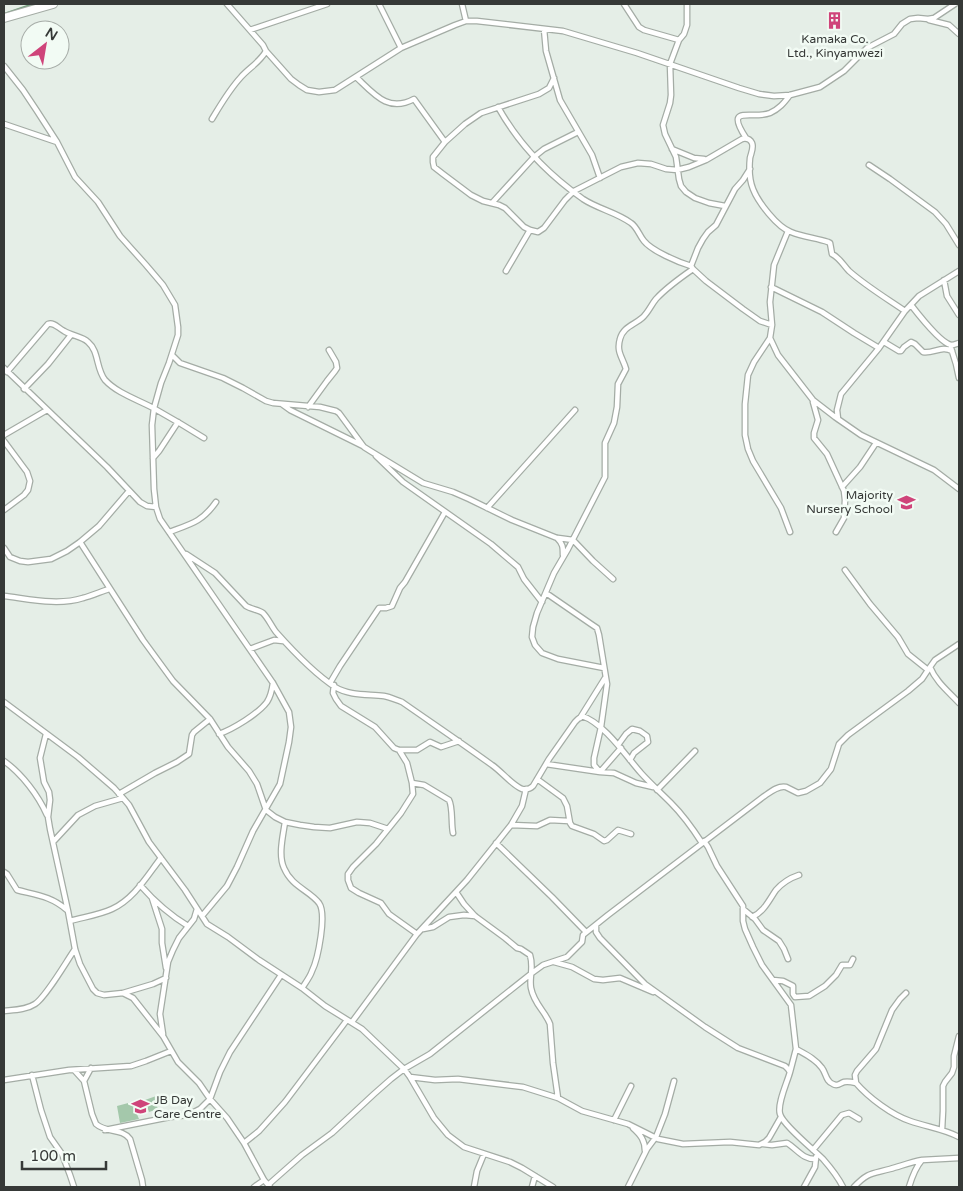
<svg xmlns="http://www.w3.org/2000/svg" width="963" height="1191" font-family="'Varela Round',sans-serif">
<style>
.green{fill:#a4c8ab}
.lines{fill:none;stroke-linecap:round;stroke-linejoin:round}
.stream{stroke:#749f7d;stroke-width:2}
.street-casing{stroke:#a4aca5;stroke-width:7}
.primary-casing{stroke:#a4aca5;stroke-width:10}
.street{stroke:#fff;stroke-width:4.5}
.primary{stroke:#fff;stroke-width:8}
.labels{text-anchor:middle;stroke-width:5;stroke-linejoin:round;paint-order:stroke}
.poi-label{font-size:12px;fill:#363937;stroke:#f2fbf4}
</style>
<rect width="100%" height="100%" fill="#e5eee7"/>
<path class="green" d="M159 1095 162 1105 157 1106 158 1109 149 1112 145 1100Z
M132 1102 139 1119 120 1123 117 1106Z"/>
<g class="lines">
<path class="stream" d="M4 14 33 4"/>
<defs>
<path id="street" d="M379 4 401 48
M462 4 466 21
M624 4 639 27 644 30 679 40
M687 4V25L684 34 679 40 670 64 671 95 670 103 663 125 665 134 676 157 679 179 681 186 686 192 695 198 709 203 725 206
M929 20 949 25 959 34
M544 29 546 51 560 100 592 155 600 178
M250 30 327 4
M266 51 291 79 299 85 307 90 319 92 335 90 401 48 455 25 466 21H477L563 31 637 53 739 88 759 94 774 96 790 95 820 87 844 71 867 48 894 34 902 24 910 19 918 18 928 19 934 18 955 4
M4 66 23 90 37 111 57 142 75 177 98 202 120 236 146 265 163 285 175 305 178 327V335L169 363 161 383 154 408 152 425 154 489 156 507 160 519 273 683 289 712 291 727 289 742 280 784 253 831 237 867 227 886 202 916
M356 77C374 94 388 113 414 99L445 142
M554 78 549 88 539 94 481 113 465 124 445 142 433 157V162L434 167 443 174 471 195 483 201 499 205 505 208 524 227 530 230 538 232 544 228 565 200 574 191 621 167 638 163 651 164 666 169 677 170 689 167 706 160 742 139C746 138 750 139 752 143 754 148 751 153 750 158 749 168 749 179 753 189 758 202 777 227 791 232 803 237 816 238 828 242L830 243 832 254C840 258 843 265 849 271 866 286 886 298 905 311
M498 107C518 143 549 175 583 199 598 209 616 212 631 223 637 227 639 235 644 241 652 251 678 262 691 266
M212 119C221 104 229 90 241 77 249 68 260 62 266 51L263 45 227 4
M4 124 57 142
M746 138C724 104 751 120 770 113 779 109 784 103 790 95
M672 149 694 158 704 159
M869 165 890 179 935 212 946 224 959 245
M750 169 743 180 735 189 716 225 708 232 703 239 698 248 691 266 693 269 706 281 743 309 760 321 772 325
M492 203 534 157 544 149 578 132
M788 231 774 265 770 302 772 325 770 338 778 355 813 400 835 417 861 435 934 470 959 489
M506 271 530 230
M944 280 947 296 959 315
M771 287 822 312 854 333 879 348
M911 305C918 314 941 343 951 345 954 345 956 344 959 343
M770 338 754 362 748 375 745 404V435L748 449 753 461 781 508 790 532
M884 342 899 351H901L904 347 911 342 915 344 923 352C933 354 942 345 952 351
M951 348 956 364 959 378
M172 355 180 363 223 378 243 388 266 401 273 403 320 407 336 411 339 413 364 447 372 452 423 483 453 492 469 499 512 520 557 538C563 544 563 547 563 555
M4 368 107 467 140 502 147 506 156 507
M7 372 48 324C54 322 58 328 64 331 72 336 82 336 88 342 99 351 96 369 105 380 118 394 139 400 155 409 171 418 188 428 204 438
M24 389 48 364 71 335
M813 402 818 420 814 433V438L827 454 844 491 845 500 844 518 836 532
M283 405 290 410 363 446
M308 407 327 381 335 371 337 368 336 362 329 350
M838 419 837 410 841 394 879 348 905 311 919 296 959 271
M4 435 47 410
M4 441 27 472 30 481 28 490 24 495 4 510
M376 456 403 482 491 544 518 567 524 579 542 602
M153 458 159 451 178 422
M842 487 860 467 876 443
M487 508 575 410
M169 532C191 524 202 522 216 502
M558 538 573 540 593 561 613 579
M80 542 143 640 173 681 210 719 228 747 249 771 257 784 266 810 275 817 285 822 300 825 314 827 330 828 357 822 370 823 388 829
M4 548 10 557 20 561 28 562 51 559 67 551 80 542 99 526 129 491
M186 554 215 573 246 606C251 609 259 610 263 613 268 618 272 627 276 632 292 650 315 674 335 687 350 696 368 694 384 696 390 697 396 700 402 702 432 723 462 743 492 765 501 771 512 785 522 789 527 790 530 789 533 786L549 759 575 722 578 719 582 716C604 723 626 756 641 773 650 783 661 793 671 803 683 815 693 829 702 843
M845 570 870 604 898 637 908 654 928 670
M546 593 591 624 597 628 599 635 607 684 601 727 594 758V765L600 772 614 773 636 783 653 787
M4 596C29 599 58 606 83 598 91 596 100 592 109 589
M959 644 935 660 930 667C936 682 949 692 959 703
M250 649 274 640 283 641
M604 668 558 659 542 653 535 645 532 637 533 627 537 613 554 573 568 549 605 477V443L614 423 617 407 618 384 626 369C623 358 616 352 620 339 623 327 634 325 642 318 648 313 651 305 656 299 667 287 680 278 693 269
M330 683 340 666 379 608H386L392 606 400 588 405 582 445 512
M334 685 333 693 336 699 341 706 375 727 394 748 399 750H417L430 742 441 747 459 741
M4 702 78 757 114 788 123 798 129 805 149 842 185 890 207 924 228 937 259 960 302 988 325 1006 362 1029 404 1069 410 1077 434 1118 448 1135 464 1147 510 1162 522 1168 553 1187
M580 718 605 678
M46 734 40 758 44 782 49 792 50 800 48 817 50 829 68 911 75 949 80 964 93 989 97 993 104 995 123 993 133 998 163 1036 178 1062 199 1083 210 1099 227 1118 244 1143 264 1180 270 1187
M219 734C233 729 258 714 267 702 271 696 272 690 273 683
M618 745 626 734 632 729 640 731 647 736 648 742 634 753 630 760
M399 750 407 763 412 783 413 794 401 813 376 844 353 867 348 874V880L351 888 359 893 381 903 389 914 417 934
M4 761C22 774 38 795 47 815
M546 764 600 772 621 748
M537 779 563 798 567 806 570 823 572 826 594 834 604 841 607 840 618 830 631 834
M412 783 424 785 449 800C453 807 451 824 453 833
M657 790 695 751
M119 794 155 773 177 762 189 754 192 735 194 732 210 719
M285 822C283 836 278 855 284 868 292 887 309 890 319 903 327 914 318 959 312 971 310 977 306 982 302 988
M511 825 537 826 550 820 569 821
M704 841 708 847 717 866 743 906V921L745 929 753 947 762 965 791 1005 796 1049 790 1072
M53 842 78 815 95 806 123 798
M496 843 552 897 586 932
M4 872 7 874 17 890C36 895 51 896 67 910
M140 885C155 902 168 914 188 926
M456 892 464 904 475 916 505 938 517 948 521 949 530 955C534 968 529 977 531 988 534 1004 545 1011 550 1024L553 1063 558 1098
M152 898 162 929V943L166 968
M743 909 755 919 763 930 779 941 784 949 788 959
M752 917C764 912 769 900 776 890 783 882 790 878 799 875
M70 921C84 917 99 915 112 909 134 899 147 876 161 858
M596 925V932L600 938 645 984 705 1027 738 1048 785 1066 788 1069 790 1072C787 1083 777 1104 780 1114 783 1125 813 1149 823 1159 830 1167 838 1177 843 1187
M423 929 433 927 449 917 464 915 475 916
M554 962 572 967 594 979 603 980 620 978 653 992
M773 980 783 981 793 986V994L795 997 809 996 825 986 836 975 842 965H850L853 959
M123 993 153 984 166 978
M906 993 900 999 892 1010 876 1049 857 1071 855 1075 856 1083C869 1098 892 1115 910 1121 927 1127 944 1129 959 1137
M4 1011C14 1010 26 1010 35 1004 46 997 66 962 75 949
M352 1022 417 934 467 880 511 825 522 806 526 789
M163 1034 160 1014 168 962 173 950 179 938 194 919 197 909
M796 1049C805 1054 816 1059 822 1068 826 1073 826 1082 833 1084 838 1087 840 1083 844 1082 848 1081 852 1082 856 1083
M74 1070 84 1081 92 1114 96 1124C106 1133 122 1128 130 1139L142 1180 143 1187
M32 1075 41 1110 50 1137 62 1154 70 1175 74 1187
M410 1077 435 1080 458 1079 523 1087 558 1098 582 1111 628 1124 658 1139 683 1144 730 1142 759 1145 765 1142 769 1138 781 1117
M4 1080 69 1070 131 1066 146 1061 171 1051
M84 1081 91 1068
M614 1120 631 1086
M633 1128C641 1135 645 1141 645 1151
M105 1130 170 1117 188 1115 200 1109 210 1099 220 1072 230 1052 281 975
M942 1130 943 1111V1086L945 1082 952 1073 954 1067V1056L959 1036
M244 1143 259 1131 285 1102 347 1020
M763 1144 772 1145 787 1143C797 1149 803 1160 816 1159
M813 1150 842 1115 849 1113 859 1119
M268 1185 302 1155 332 1133 374 1094 391 1079 404 1069 430 1054 532 973 543 965 567 957 582 942 583 935 608 915 763 797C769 793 778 785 786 787 790 789 794 791 798 793L806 791 820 783 831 769 839 744 848 735 908 691 922 679 930 667
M254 1187 264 1180
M474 1187 477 1171 484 1154
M532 1187 535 1176
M628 1187 647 1149 656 1137 665 1114 674 1081
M804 1187 815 1167 816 1157
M854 1187C868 1172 872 1174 890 1169 901 1166 911 1162 922 1160
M909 1187C912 1177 915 1168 922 1160L959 1158"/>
<path id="primary" d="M4 18 53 4"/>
</defs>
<use href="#street" class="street-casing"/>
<use href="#primary" class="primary-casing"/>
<use href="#street" class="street"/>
<use href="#primary" class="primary"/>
</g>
<defs>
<symbol id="building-bare" viewBox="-9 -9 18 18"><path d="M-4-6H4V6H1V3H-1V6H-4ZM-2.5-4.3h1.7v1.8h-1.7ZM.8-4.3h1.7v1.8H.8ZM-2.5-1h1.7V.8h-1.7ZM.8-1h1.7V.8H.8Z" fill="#cf447a" stroke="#f2fbf4" stroke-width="2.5" paint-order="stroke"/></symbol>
<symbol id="school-bare" viewBox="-9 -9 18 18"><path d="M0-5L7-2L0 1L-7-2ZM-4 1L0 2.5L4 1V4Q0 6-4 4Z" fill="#cf447a" stroke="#f2fbf4" stroke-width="2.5" paint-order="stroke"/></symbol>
</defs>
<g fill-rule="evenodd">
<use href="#building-bare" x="822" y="8" width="25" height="25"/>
<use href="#school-bare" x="894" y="490" width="25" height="25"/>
<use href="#school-bare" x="128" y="1094" width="25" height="25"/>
</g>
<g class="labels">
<g class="poi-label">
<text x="835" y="43">Kamaka Co.<tspan x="835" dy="14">Ltd., Kinyamwezi</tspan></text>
<text x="893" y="499" text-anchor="end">Majority<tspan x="893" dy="14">Nursery School</tspan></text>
<text x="154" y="1104" text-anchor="start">JB Day<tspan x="154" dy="14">Care Centre</tspan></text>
</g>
</g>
<rect width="963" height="1191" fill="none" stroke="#363937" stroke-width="10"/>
<g transform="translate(45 45) rotate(31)"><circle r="24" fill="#f2fbf4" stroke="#a7ada8"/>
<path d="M0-4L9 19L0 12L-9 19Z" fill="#cf447a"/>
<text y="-8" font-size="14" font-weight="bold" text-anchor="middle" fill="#363937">N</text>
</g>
<path d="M22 1161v8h84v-8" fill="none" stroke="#363937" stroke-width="2.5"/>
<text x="30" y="1161" font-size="15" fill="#363937" stroke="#f2fbf4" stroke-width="4" paint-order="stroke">100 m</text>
</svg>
